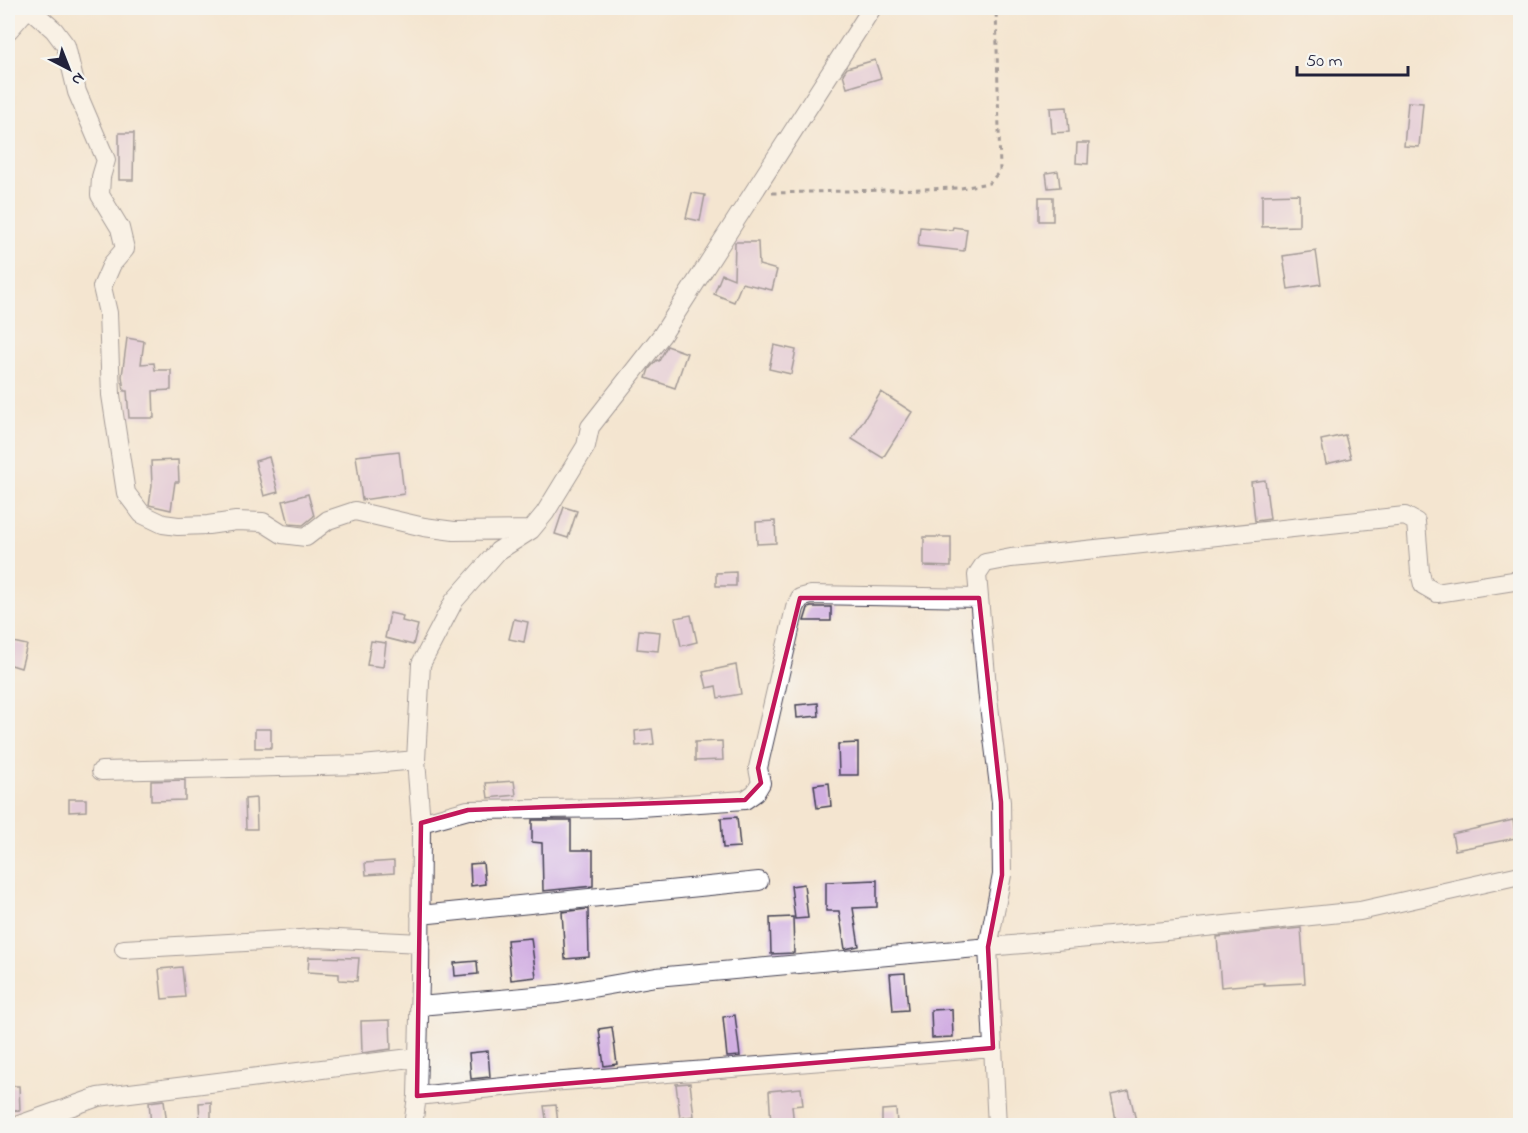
<svg xmlns="http://www.w3.org/2000/svg" width="1528" height="1133" font-family="'Indie Flower',sans-serif">
<style>
.building{fill:#d1aee2}
.lines{fill:none;stroke-linecap:round;stroke-linejoin:round}
.minor-casing{stroke:#423f51;stroke-width:20}
.path{stroke:#423f51;stroke-width:3;stroke-dasharray:4.5 4.5;stroke-linecap:butt}
.minor{stroke:#fff;stroke-width:18}
.marked{fill:none;stroke:#c2185b;stroke-width:4.5;stroke-linejoin:round}
</style>
<rect width="100%" height="100%" fill="#f6f6f2"/>
<filter id="ink" filterUnits="userSpaceOnUse"><feTurbulence type="fractalNoise" baseFrequency=".0167" numOctaves="2"/><feDisplacementMap in="SourceGraphic" scale="12" xChannelSelector="R" yChannelSelector="G"/><feConvolveMatrix kernelMatrix="1 2 1 2 8 2 1 2 1" color-interpolation-filters="sRGB"/></filter>
<filter id="wash" filterUnits="userSpaceOnUse"><feTurbulence type="fractalNoise" baseFrequency=".008" numOctaves="4" result="noise"/><feDisplacementMap in="SourceGraphic" scale="24" xChannelSelector="R" yChannelSelector="G"/><feGaussianBlur stdDeviation="1.35" result="paint"/><feColorMatrix in="noise" values="0 0 0 0 0 0 0 0 0 0 0 0 0 0 0 0 0 1.4 0 .05"/><feComposite in="paint" operator="in"/></filter>
<g filter="url(#wash)">
<rect width="100%" height="100%" fill="#f4e5d0"/>
<g id="blocks">
<path class="building" d="M875 60 881 78 847 88 843 74 847 68Z
M1408 102 1423 103 1419 147 1404 146Z
M1067 107 1069 132 1052 133 1050 108Z
M119 133H134L133 180H119Z
M1077 143H1089L1088 164 1076 163Z
M1058 171 1060 187 1048 188 1046 173Z
M692 193 705 195 700 221 686 218Z
M1299 194V226L1262 227V195Z
M1039 197H1053V221H1039Z
M920 227 952 230 953 227 967 229 964 251 918 246Z
M735 242H758L759 265 777 270 772 290 742 283 734 302 714 294 722 274 734 279Z
M1316 251 1321 284 1288 289 1283 256Z
M127 338 144 341 141 364 154 363 155 370H171V390L153 391 154 418H129L127 391H124L122 376Z
M774 345 796 350 791 374 769 369Z
M667 346 687 353 675 388 646 378 649 369 657 360 659 361Z
M881 392 912 412 883 458 852 439Z
M1345 435 1351 458 1326 464 1321 440Z
M399 451 404 494 362 500 356 456Z
M269 457 278 492 264 496 255 461Z
M178 460 179 482H175L171 510 149 505 152 486 151 461Z
M1265 480 1270 519 1255 521 1251 482Z
M308 494 314 516 303 525 289 524 283 501Z
M564 507 577 511 568 538 555 534Z
M775 521 776 543 757 544 756 522Z
M924 537H951V567L924 566Z
M736 572V586H716V573Z
M811 607H831V621H804L808 608Z
M390 613 403 616 402 621 418 625 413 645 385 638Z
M691 615 697 642 681 646 675 618Z
M514 619 528 622 524 642 509 639Z
M639 630 660 632 658 651 637 649Z
M371 641 386 643 383 667 367 665Z
M13 642 27 645 21 668 8 664Z
M736 665 741 694 718 698 716 686 707 688 703 672Z
M818 703 819 716 797 718 796 705Z
M255 729H271V748H255Z
M652 729 654 744 636 746 635 731Z
M722 741 723 760 695 761V742Z
M858 743V775H839L838 744Z
M185 780V800L151 801V781Z
M514 781 516 795 488 798 486 783Z
M829 783 831 806 817 808 814 785Z
M256 798 257 829H246L245 799Z
M69 799H86V811L69 812Z
M737 817 740 847 723 848 721 818Z
M532 820H571V850H593V886L543 891 542 843 532 842Z
M1513 820 1516 838 1455 850 1452 834Z
M394 861V873L366 875 365 863Z
M483 863 485 884 471 886 470 864Z
M877 880V907L853 908 859 946 845 949 839 911H826V882Z
M804 884 808 918 795 919 791 886Z
M588 909 589 957 565 959 562 912Z
M793 917 794 953 771 954 770 918Z
M1301 928 1305 983 1264 985V983L1221 987 1217 937Z
M531 938 536 977 511 980 507 940Z
M309 957 359 958 357 981 339 980V974L308 972Z
M477 961 478 974 455 976 454 963Z
M182 967 185 997 162 999 159 969Z
M905 973 908 1010 893 1011 890 974Z
M952 1009 953 1037 932 1038 931 1010Z
M735 1015 740 1056 727 1057 723 1017Z
M390 1020 391 1049 362 1053 361 1021Z
M612 1027 617 1064 604 1066 599 1029Z
M488 1051 490 1077 471 1079 469 1053Z
M690 1083 694 1116 680 1118 676 1084Z
M8 1086H19L20 1110 8 1111Z
M801 1088 803 1105 792 1106 794 1125H771L769 1091Z
M1129 1091 1137 1125H1117L1111 1095Z
M164 1100 167 1125H151L149 1102Z
M211 1102V1122H200L199 1103Z
M556 1105 558 1125H547L544 1106Z
M896 1109 897 1125H882V1110Z"/>
</g>
</g>
<g filter="url(#ink)">
<use href="#blocks" fill-opacity="0" stroke="#423f51" stroke-width="1.5"/>
<g class="lines">
<defs>
<path id="minor" d="M29 8 54 30 66 46 77 92 106 160 101 177 100 195 120 228 125 249 112 264 102 287 108 313 111 395 126 493 142 514 163 524 178 526 208 525 236 521 263 522 282 534 306 537 328 520 355 511 424 527 454 531 530 530
M8 31 28 8
M101 771 362 765 416 760
M421 823 468 810 625 808 745 800 755 793 761 783 758 768 795 608 800 598 811 595 979 598
M420 915 759 881
M124 949 317 938 421 943
M419 1006 558 994 656 977 1177 930 1360 911 1520 875
M417 1096 551 1082 993 1048
M16 1126 98 1097 418 1057
M413 1126 417 1096 420 979 421 823 416 760 421 664 454 601 498 551 531 530 545 513 586 446 590 427 662 335 872 8
M997 1126 988 947 1002 875 1001 802 988 698 977 575 985 563 1011 558 1405 516 1416 522 1420 572 1423 585 1437 593 1520 580"/>
</defs>
<use href="#minor" class="minor-casing"/>
<path class="path" d="M772 193 961 188 989 183 1000 171 996 8"/>
<use href="#minor" class="minor"/>
</g>
</g>
<path d="M0 0H1528V1133H0ZM800 598H979L1001 802 1002 875 988 947 993 1048 417 1096 421 823 468 810 745 800 761 783 758 768Z" fill="#f4e5d0" fill-opacity=".55" fill-rule="evenodd"/>
<path class="marked" d="M800 598H979L1001 802 1002 875 988 947 993 1048 417 1096 421 823 468 810 745 800 761 783 758 768Z"/>
<rect width="1528" height="1133" fill="none" stroke="#f6f6f2" stroke-width="30"/>
<g transform="translate(69 69) rotate(138)" stroke="#f6f6f2" stroke-width="4.5" paint-order="stroke">
<path d="M0-4.5L10 22L0 15L-10 22Z" fill="#22223b"/>
<text y="-9" font-size="16" font-weight="bold" text-anchor="middle" fill="#22223b">N</text>
</g>
<path d="M1297 66v9h111v-9" fill="none" stroke="#22223b" stroke-width="3"/>
<text x="1306" y="66" font-size="18" fill="#22223b" stroke="#f6f6f2" stroke-width="4.5" paint-order="stroke">50 m</text>
</svg>
